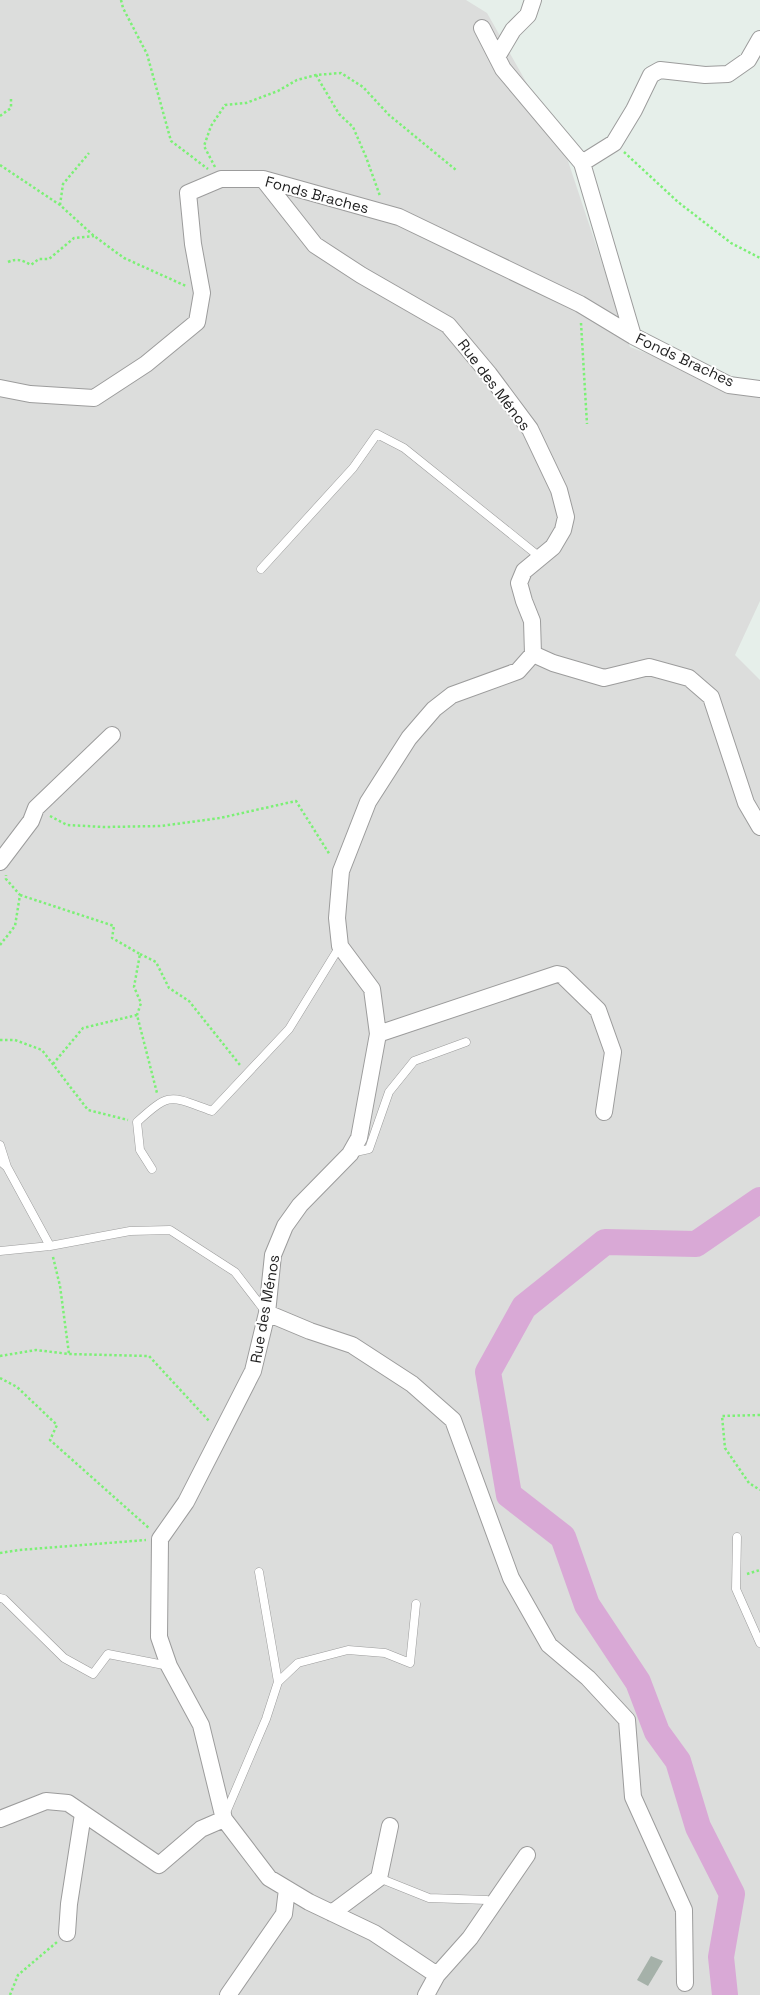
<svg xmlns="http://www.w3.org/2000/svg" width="760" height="1995" font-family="'Space Grotesk',sans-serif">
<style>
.residential{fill:#dcdddc}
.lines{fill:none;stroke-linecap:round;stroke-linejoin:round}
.river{stroke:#d9a9d6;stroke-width:26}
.building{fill:#a5b1a9}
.service-casing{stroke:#9c9c9c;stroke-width:9}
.minor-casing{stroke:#9c9c9c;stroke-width:18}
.path{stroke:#7cf076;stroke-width:2.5;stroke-dasharray:2.5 2.5;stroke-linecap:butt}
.service{stroke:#fff;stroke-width:8}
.minor{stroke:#fff;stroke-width:16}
.labels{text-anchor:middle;stroke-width:4;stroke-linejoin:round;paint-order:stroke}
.street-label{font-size:15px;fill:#1f1f1f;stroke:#fff}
</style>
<rect width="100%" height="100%" fill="#e6efea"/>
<path class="residential" d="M0 0H466L487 13 564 149 630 347 760 396V601L735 655 760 680V1995H0Z"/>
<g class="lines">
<path class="river" d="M725 1995 721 1957 732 1894 698 1827 678 1761 657 1732 638 1682 587 1605 563 1537 509 1495 488 1372 524 1307 605 1242 696 1244 760 1200"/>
</g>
<path class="building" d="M651 1956 663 1961 648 1986 637 1980Z"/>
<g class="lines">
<defs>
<path id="service" d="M261 569 353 468 377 434 404 448 541 558
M0 1145 7 1167
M351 1153 369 1149 389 1092 414 1061 466 1042
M0 1161 7 1167 50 1246
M152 1169 140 1150 137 1122C171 1091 170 1096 212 1111L289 1029 340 946
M0 1251 50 1246 130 1231 170 1230 235 1272 265 1311
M737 1537 736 1589 760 1643
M259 1572 278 1682
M0 1598 4 1599 64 1658 93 1674 108 1654 169 1666
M225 1815 266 1719 278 1682 298 1663 348 1650 385 1653 410 1663 416 1604
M379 1878 429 1898 487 1900 495 1904"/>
<path id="minor" d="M482 28 503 69 582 163 633 336
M497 57 513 30 528 15 533 0
M582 163 614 143 634 110 651 75 660 70 705 75 728 74 748 60 760 39
M0 388 30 394 94 398 146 364 197 322 202 293 193 244 188 193 221 179H263L399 217 580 304 633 336 729 385 760 389
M533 654 553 663 604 678 649 667 689 678 711 697 746 803 760 827
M0 862 31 821 36 808 112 735
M378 1034 557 974 562 975 598 1010 613 1052 604 1112
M267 1313 310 1331 352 1345 412 1384 453 1420 511 1578 549 1645 588 1678 627 1720 633 1797 684 1910 685 1983
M0 1819 46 1801 68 1803 159 1865 201 1829 224 1819
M224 1819 201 1725 169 1666 159 1637 160 1539 186 1502 253 1371 267 1313 273 1255 285 1226 300 1205 350 1154 359 1138 378 1034 372 989 340 946 337 918 341 871 368 802 409 738 434 709 452 695 518 671 533 654 532 621 524 601 519 583 524 571 553 547 563 530 566 517 559 490 530 429 489 374 448 325 361 275 315 245 263 179
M224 1819 269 1878 309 1902 374 1933 437 1975 426 1995
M332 1913 379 1878 390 1826
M67 1933 69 1904 83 1814
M437 1975 470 1938 527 1855
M228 1995 284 1914 287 1889"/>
</defs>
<use href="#service" class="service-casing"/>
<use href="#minor" class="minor-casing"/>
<path class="path" d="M121 0 123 8 147 54 171 141 208 169
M316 75 339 114 353 127 366 157 380 196
M0 116 11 108V98
M624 152 678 202 731 243 760 258
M0 165 60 205 94 236 124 258 186 286
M215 167 204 146 211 126 225 105 246 103 278 91 297 80 316 75 341 73 363 87 389 115 456 170
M60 205 63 184 89 153
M8 262C17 258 22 260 31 265L39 259H49L74 238 94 236
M581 323 587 424
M50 816 67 825 104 827 161 826 220 818 296 801 330 855
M20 895 114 926 112 938 140 954 134 987 141 1003 137 1015
M0 945 15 926 20 895 6 879V875
M140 954 156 962 169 988 189 1001 240 1065
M0 1040H15L42 1050 88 1110 128 1120
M53 1064 83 1028 137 1015 157 1093
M53 1257 60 1286 69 1354
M0 1356 36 1350 69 1354 149 1356 210 1422
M0 1378 17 1387 57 1425 50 1440 150 1529
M760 1415 722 1416 725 1448 749 1483 760 1490
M0 1553 19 1550 146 1540
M747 1574 760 1570
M10 1995 18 1975 57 1942"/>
<use href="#service" class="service"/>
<use href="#minor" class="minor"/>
</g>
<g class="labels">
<g class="street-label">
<text transform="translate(317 195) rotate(15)" y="5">Fonds Braches</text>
<text transform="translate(685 360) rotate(25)" y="5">Fonds Braches</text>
<text transform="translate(494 385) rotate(53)" y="5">Rue des Ménos</text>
<text transform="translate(265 1309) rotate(-80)" y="5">Rue des Ménos</text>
</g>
</g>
</svg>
